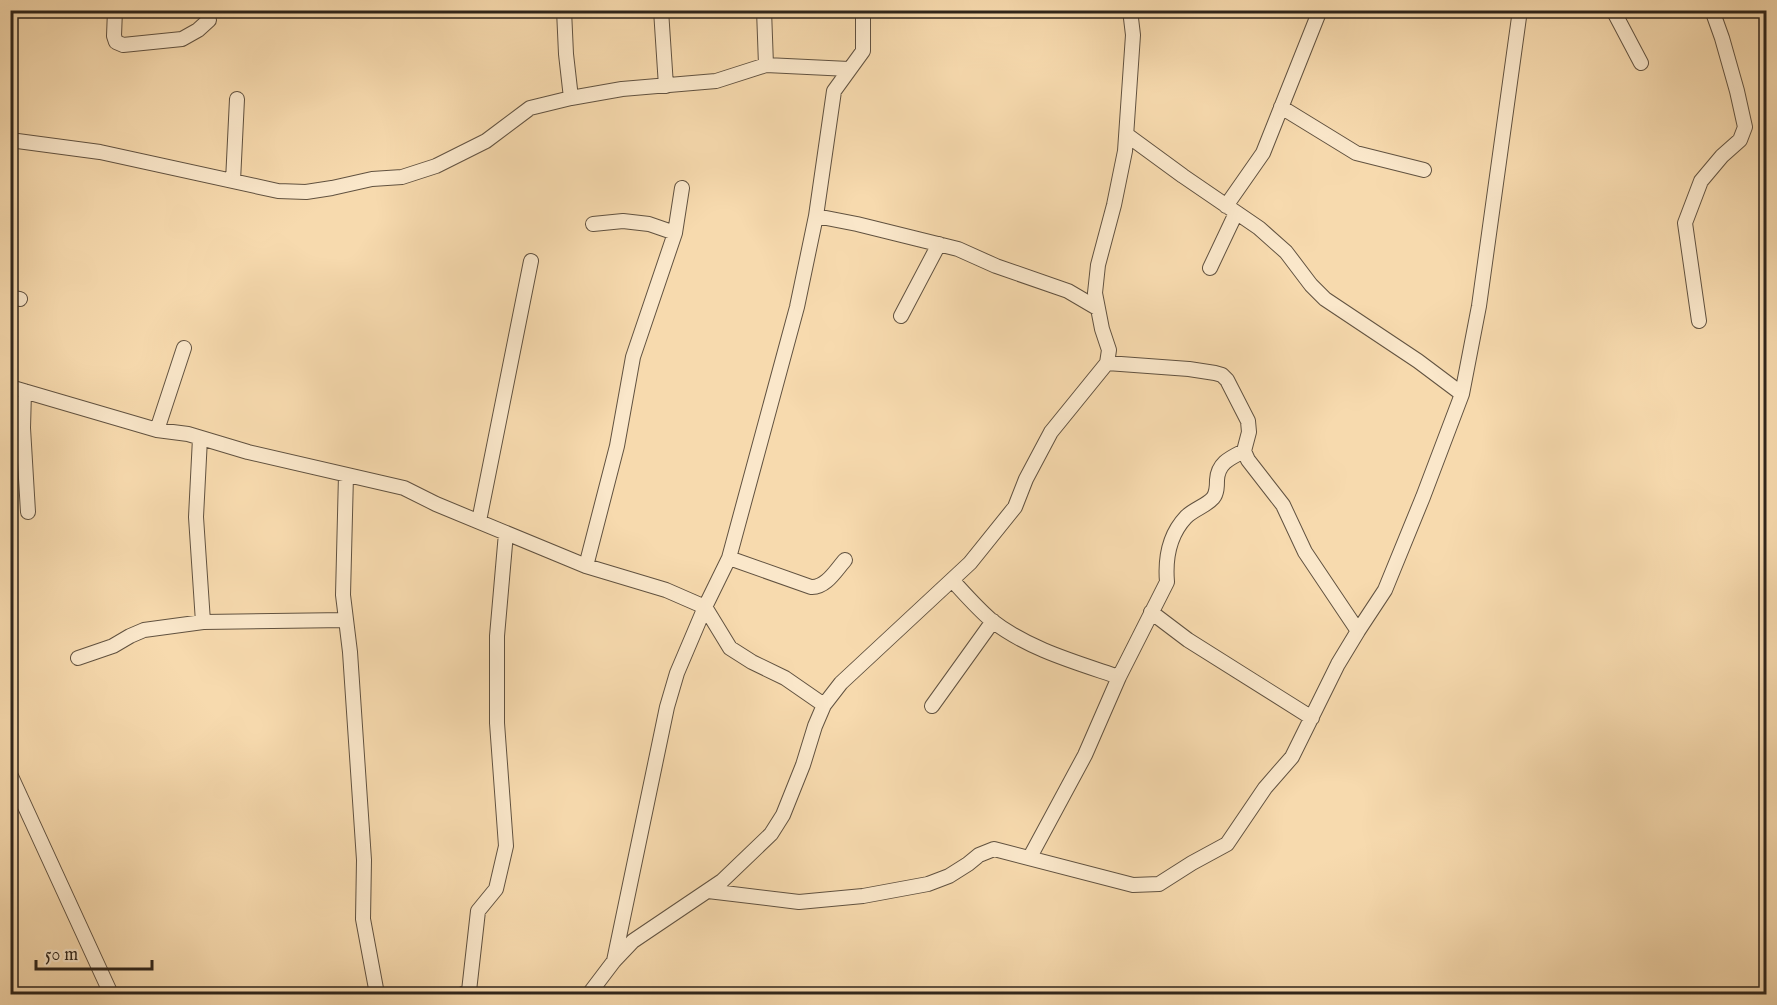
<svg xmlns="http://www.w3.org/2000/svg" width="1777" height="1005" font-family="'IM FELL English',serif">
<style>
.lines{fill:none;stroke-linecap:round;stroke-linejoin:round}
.street-casing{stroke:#615240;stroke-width:16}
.street{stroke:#fae7ca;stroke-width:14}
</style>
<rect width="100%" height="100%" fill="#f7daae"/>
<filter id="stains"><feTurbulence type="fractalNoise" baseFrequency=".00333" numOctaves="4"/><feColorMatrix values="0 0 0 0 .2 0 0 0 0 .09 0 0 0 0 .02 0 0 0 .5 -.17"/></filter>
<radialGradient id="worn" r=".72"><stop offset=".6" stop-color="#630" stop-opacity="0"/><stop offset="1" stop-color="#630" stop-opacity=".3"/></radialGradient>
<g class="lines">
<defs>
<path id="street" d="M115 10 114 36 116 42 123 45 182 39 198 30 209 20
M564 10 566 54 571 98
M661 10 666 86
M764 10 766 65
M1613 10 1641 63
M1281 107 1356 153 1424 170
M1127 135 1183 176 1259 228 1286 252 1311 285 1325 299 1418 361 1462 394
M10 140 100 152 278 191 306 192 332 188 372 179 402 177 436 166 486 141 530 108 571 98 622 89 716 81 766 65 849 69
M233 181 237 99
M1226 206 1263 153 1320 10
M816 216 857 224 958 249 996 266 1068 291 1097 308
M593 224 623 221 649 224 675 233
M1210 268 1236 213
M10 297 20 299
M901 316 939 244
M1699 321 1685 223 1701 181 1722 156 1740 140 1745 127 1737 91 1722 38 1712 10
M1107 363 1189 369 1215 373 1222 375 1227 380 1248 421 1249 432 1244 451 1248 460 1283 505 1305 552 1358 631
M10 387 157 430 188 434 248 452 404 488 436 504 586 566 666 590 705 607 730 648 752 662 785 678 824 705
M24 391 23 428 28 512
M157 430 184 348
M200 438 196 517 203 622
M346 475 343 595 350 652 364 860 363 919 377 994
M479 521 531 261
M729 558 811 587C826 588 836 570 845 560
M586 566 617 446 633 357 675 233 682 188
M952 580C964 593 977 608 991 620 1028 649 1075 662 1119 677L1167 582C1165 558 1169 535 1186 517 1194 509 1206 506 1213 498 1217 493 1217 486 1217 480 1218 463 1230 458 1244 451
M1151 612 1188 640 1312 718
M78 658 113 646 130 636 144 630 203 622 346 620
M932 706 993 621
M10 774 111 994
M1030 857 1085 755 1119 677
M708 891 799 902 863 896 928 884 949 876 968 864 979 855 994 849 1133 885 1159 884 1192 863 1227 844 1265 788 1292 757 1338 664 1358 631 1385 590 1423 497 1462 394 1479 306 1520 10
M614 961 667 707 677 673 705 607 729 558 797 307 816 216 834 91 863 51V10
M463 994 469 991 478 911 496 889 506 846 497 723V636L506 533
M589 994 614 961 633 941 722 881 771 834 783 815 803 765 815 726 824 705 841 683 970 563 1015 507 1026 479 1051 432 1107 363 1109 350 1102 329 1095 293 1098 265 1114 205 1125 151 1133 35 1130 10"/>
</defs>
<use href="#street" class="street-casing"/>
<use href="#street" class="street"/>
</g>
<rect width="1777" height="1005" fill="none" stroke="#f7daae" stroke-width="36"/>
<rect x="12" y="12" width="1753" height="981" fill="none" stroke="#2f251b" stroke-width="3"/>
<rect x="18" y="18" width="1741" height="969" fill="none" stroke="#2f251b" stroke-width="1.5"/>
<path d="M36 960v9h116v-9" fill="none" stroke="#2f251b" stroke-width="3"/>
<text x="45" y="960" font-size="18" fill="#2f251b" stroke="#fae7ca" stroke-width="4.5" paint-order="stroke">50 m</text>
<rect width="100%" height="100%" filter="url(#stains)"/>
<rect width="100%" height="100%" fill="url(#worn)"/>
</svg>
